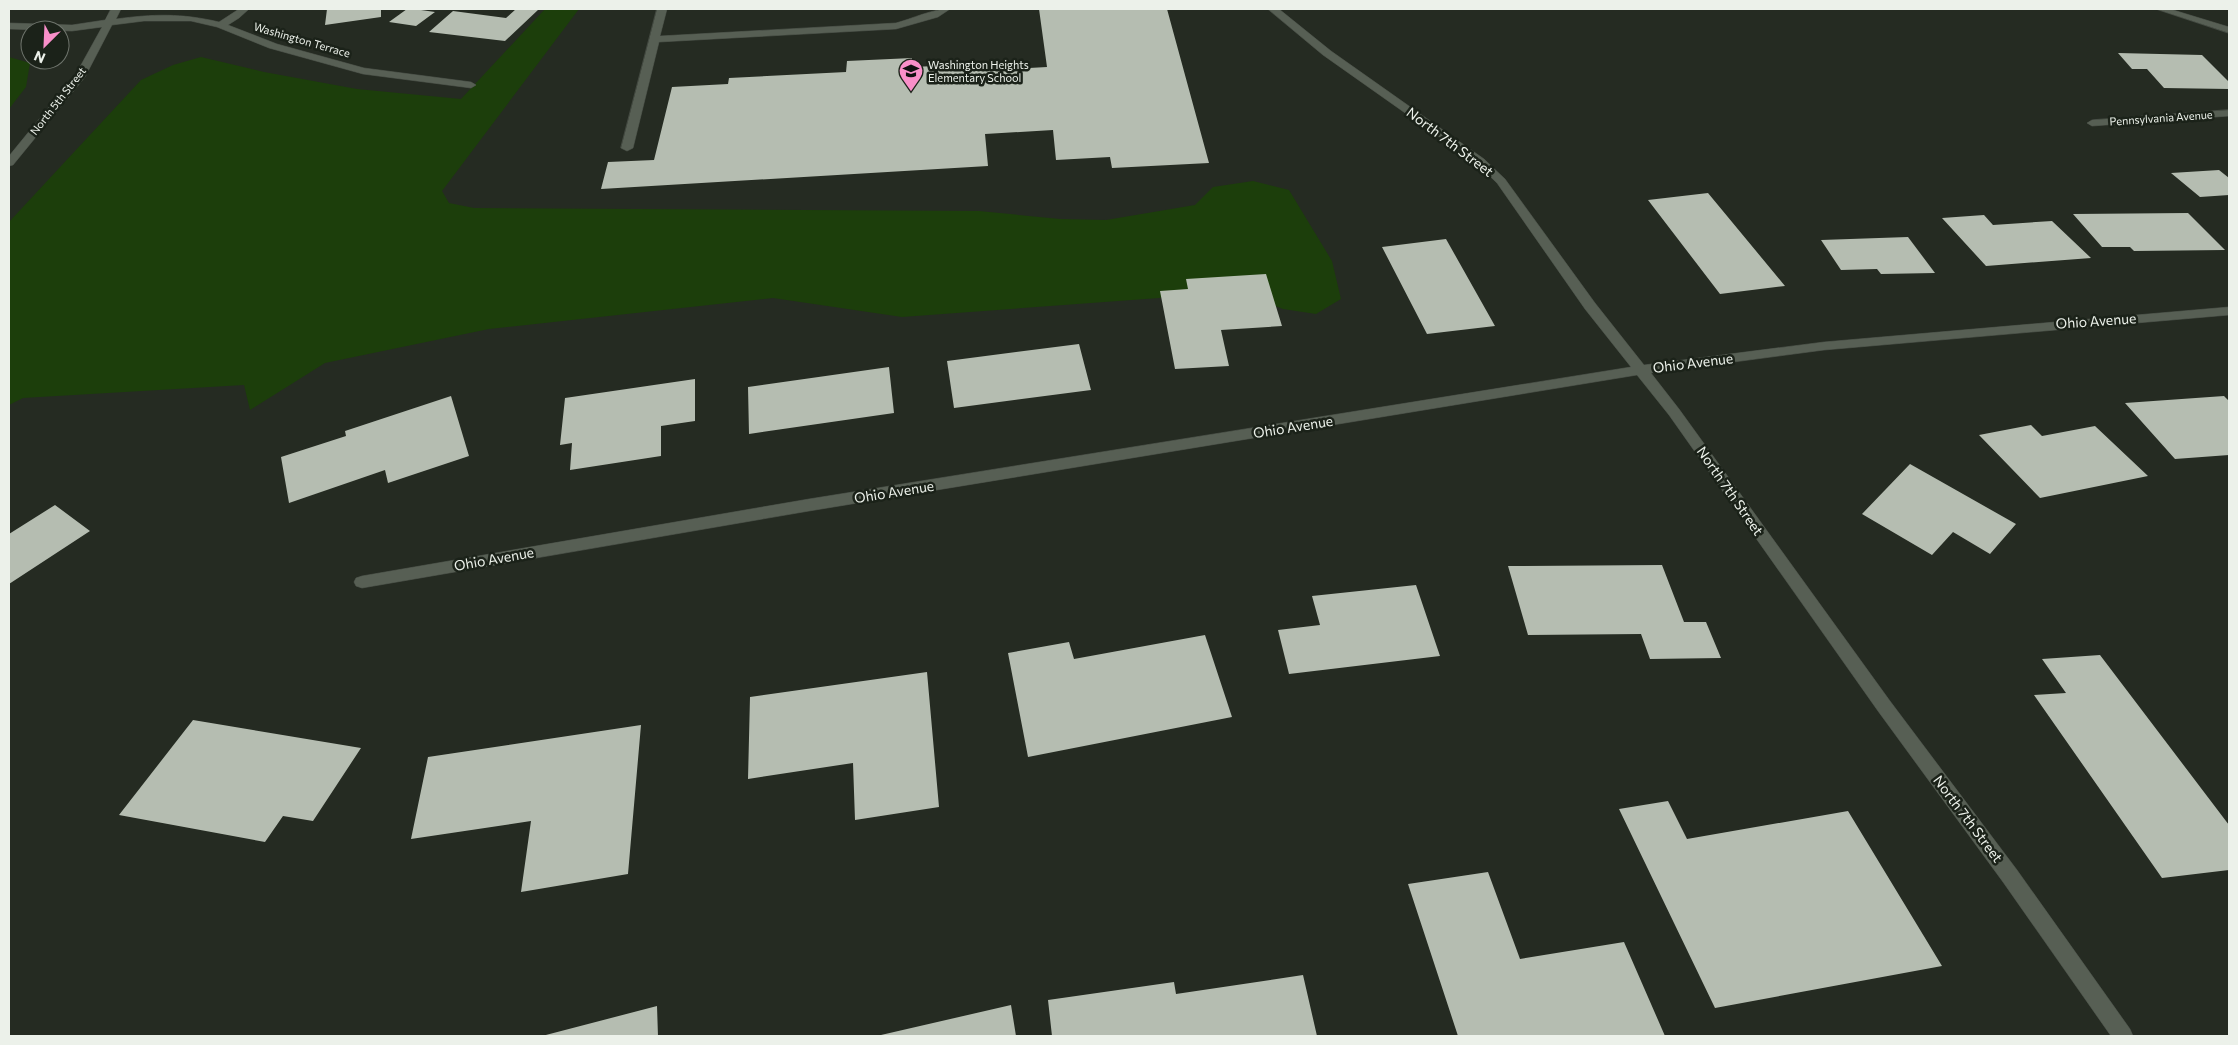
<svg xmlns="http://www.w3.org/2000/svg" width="2238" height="1045" font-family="Commissioner,sans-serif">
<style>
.green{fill:#1c3e0b}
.building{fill:#b5bdb1}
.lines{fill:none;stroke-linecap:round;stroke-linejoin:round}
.minor-casing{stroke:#434941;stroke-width:1}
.minor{fill:#575f54;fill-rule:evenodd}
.labels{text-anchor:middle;stroke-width:5;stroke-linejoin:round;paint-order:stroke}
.far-street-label{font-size:11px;fill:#ecf1ea;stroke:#1b2219}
.far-poi-label{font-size:11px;fill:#ecf1ea;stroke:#1b2219;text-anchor:start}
.street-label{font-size:14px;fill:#ecf1ea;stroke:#1b2219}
</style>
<rect width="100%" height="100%" fill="#252b22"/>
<path class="green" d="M545 9H579L442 191 449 203 474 208 979 211 1060 219 1106 220 1195 205 1213 187 1253 181 1289 190 1332 261 1341 299 1316 314 1283 309 1242 293 1196 291 1159 298 902 317 773 298 489 329 325 363 250 410 244 385 23 398 9 405V222L141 80 173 65 201 57 264 72 357 89 461 99Z
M9 57 30 63 26 87 9 109Z"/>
<path class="building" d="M327 9H381V17L325 25Z
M407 9H414L435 12 416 26 389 22Z
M516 9H539L505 41 429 32 453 11 506 18Z
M1039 9H1167L1209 163 1112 168 1110 157 1056 160 1053 130 985 134 988 166 601 189 608 162 654 160 672 87 728 84 729 78 846 72 847 61 912 58V67L1028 62 1029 68 1047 67Z
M2118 53 2202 55 2229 82V89L2164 88 2147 69H2132Z
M2219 170 2229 178V195L2200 197 2171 173Z
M1708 193 1785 286 1720 294 1648 200Z
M2188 213 2225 250 2134 251 2130 247H2102L2073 214Z
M1984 215 1993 225 2052 221 2091 258 1986 266 1942 218Z
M1908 237 1935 273 1881 274 1877 269 1841 270 1821 240Z
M1446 239 1495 326 1427 334 1382 247Z
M1266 274 1282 326 1221 330 1229 366 1175 369 1160 291 1188 289 1186 279Z
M1079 344 1091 390 954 408 947 361Z
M889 367 894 413 749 434 748 387Z
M695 379V421L661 426V456L570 470 572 443 560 445 565 398Z
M451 396 469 456 388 483 385 470 289 503 281 457 346 436 345 431Z
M2224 396 2229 401V455L2175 459 2125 403Z
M2031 425 2042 436 2095 426 2148 476 2040 498 1979 435Z
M1910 464 2016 524 1990 554 1953 532 1932 555 1862 514Z
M55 505 90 531 9 584V534Z
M1662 565 1684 622H1706L1721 658 1650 659 1641 634 1528 635 1508 566Z
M1416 585 1440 656 1289 674 1278 630 1320 625 1312 596Z
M1205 635 1232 717 1028 757 1008 653 1069 642 1074 659Z
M2100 655 2229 825V870L2162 878 2034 695 2066 693 2042 659Z
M927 672 939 807 855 820 853 763 748 779 750 697Z
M193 720 361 748 313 821 283 816 265 842 119 815Z
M641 725 628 874 521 892 531 821 411 839 428 757Z
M1668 801 1687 839 1848 811 1942 966 1715 1008 1619 809Z
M1488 872 1520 959 1624 942 1665 1036H1458L1408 884Z
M1303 975 1317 1036H1052L1048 1000 1174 982 1176 994Z
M1011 1005 1016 1036H881V1035Z
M657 1006 658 1036H542Z"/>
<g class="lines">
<defs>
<path id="minor" d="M111 9H121L116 19C153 14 181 13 219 22L239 9H249L239 18 228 25 277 44 364 68 471 82 476 85 471 88 363 74 269 48 217 27 191 21H144L112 25 85 77 13 165 9 166V156L76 74 102 27 72 31 9 29V23L72 25 105 20Z
M657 9H667L660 36 896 23C911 19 935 8 950 9L938 17 896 29 659 42 633 148 627 151 621 148Z
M1268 9H1279L1331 51 1484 159 1505 179 1595 303 1644 365 1824 342 2229 307V315L1824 350 1651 373 1679 409 1890 701 2017 870 2130 1029 2133 1036H2111L2003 882 1878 711 1669 415 1637 375 809 511 362 588 356 586 354 582 356 578 362 576 809 499 1631 367 1585 309 1497 183 1476 163 1323 55Z
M2156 9H2170L2229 27V33Z
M2229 110V116L2092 126 2087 123 2092 120Z"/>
</defs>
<use href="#minor" class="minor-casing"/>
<use href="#minor" class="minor"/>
</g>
<defs>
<symbol id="school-pin" viewBox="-11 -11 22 30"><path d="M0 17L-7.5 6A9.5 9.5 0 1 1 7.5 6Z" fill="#f98fc9" stroke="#1b2219"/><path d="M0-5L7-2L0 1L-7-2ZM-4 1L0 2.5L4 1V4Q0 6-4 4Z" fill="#111"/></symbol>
</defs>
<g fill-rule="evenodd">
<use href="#school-pin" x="897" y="57" width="28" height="38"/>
</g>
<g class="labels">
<g class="far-street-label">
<text transform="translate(302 40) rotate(16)" y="4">Washington Terrace</text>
<text transform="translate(58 101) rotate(-52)" y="4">North 5th Street</text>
<text transform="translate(2161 118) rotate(-4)" y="4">Pennsylvania Avenue</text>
</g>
<g class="far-poi-label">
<text x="928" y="69">Washington Heights<tspan x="928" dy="13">Elementary School</tspan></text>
</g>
<g class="street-label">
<text transform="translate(1450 142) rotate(37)" y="5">North 7th Street</text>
<text transform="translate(2096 321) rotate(-4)" y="5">Ohio Avenue</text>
<text transform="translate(1693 363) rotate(-7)" y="5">Ohio Avenue</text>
<text transform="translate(1293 427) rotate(-9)" y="5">Ohio Avenue</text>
<text transform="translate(1730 491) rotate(55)" y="5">North 7th Street</text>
<text transform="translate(894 492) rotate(-9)" y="5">Ohio Avenue</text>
<text transform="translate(494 559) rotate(-10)" y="5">Ohio Avenue</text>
<text transform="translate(1968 819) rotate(53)" y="5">North 7th Street</text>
</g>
</g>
<rect width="2238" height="1045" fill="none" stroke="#ecf1ea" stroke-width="20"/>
<g transform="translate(45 45) rotate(204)"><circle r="24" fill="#1b2219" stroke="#6f756d"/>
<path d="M0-4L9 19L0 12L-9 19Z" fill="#f98fc9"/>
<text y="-8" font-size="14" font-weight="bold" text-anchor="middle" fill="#ecf1ea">N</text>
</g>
</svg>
